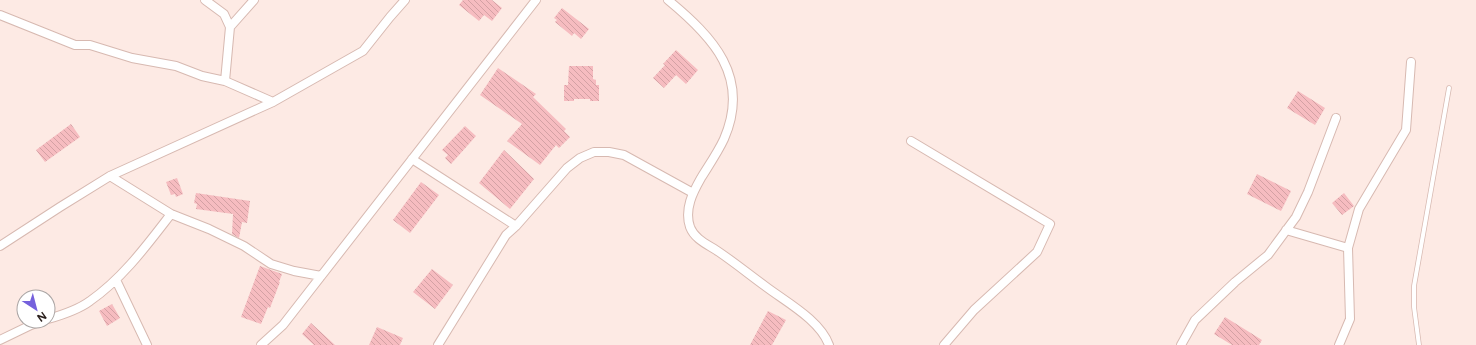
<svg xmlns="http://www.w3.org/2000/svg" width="1476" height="345" font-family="Figtree,sans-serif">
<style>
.building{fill:url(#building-back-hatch)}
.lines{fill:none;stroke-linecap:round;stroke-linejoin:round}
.lane-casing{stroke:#d7b9b1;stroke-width:5.5}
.street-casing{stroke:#d7b9b1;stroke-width:10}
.lane{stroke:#fff;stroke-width:4}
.street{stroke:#fff;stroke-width:8}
</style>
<defs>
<pattern id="building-back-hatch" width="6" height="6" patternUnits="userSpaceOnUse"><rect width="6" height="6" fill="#f6bcc0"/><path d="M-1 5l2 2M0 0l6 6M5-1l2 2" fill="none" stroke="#d3a1a4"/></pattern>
</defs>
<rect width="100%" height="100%" fill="#fdeae4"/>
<path class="building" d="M463 0H492L502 8 492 21 484 15 479 21 459 5Z
M562 8 589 29 581 39 574 33 572 36 555 22 557 20 554 18Z
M676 50 698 70 686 84 676 75 664 88 653 78 665 65 663 64Z
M569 66H593V79L596 80V85H599V101H590V99H574V101H564V85H568Z
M498 68 536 94 533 97 566 129 564 131 570 137 559 148 556 145 540 165 507 141 522 124 480 95Z
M1298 91 1325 108 1315 125 1287 108Z
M71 124 80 137 45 162 36 150Z
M465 126 476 136 451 164 445 158 448 155 442 150Z
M504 150 534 179 510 209 479 183Z
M1257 174 1291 191 1281 211 1247 194Z
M177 178 183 194 176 197 175 194 171 195 166 182Z
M421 182 439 195 410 233 393 220Z
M196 193 250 201 247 223 242 222 239 238 232 234 233 214 196 209 197 204 194 203Z
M1344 193 1354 206 1342 215 1332 203Z
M260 266 282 274 279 282H280L270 308 268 307 261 324 241 317Z
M432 269 453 285 435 309 413 292Z
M112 304 120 318 107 326 99 311Z
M768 311 786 320 772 345H750Z
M1225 317 1262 340 1259 345H1232L1214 334Z
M311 323 335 345H314L302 334Z
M377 327 403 338 400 345H369Z"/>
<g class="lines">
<defs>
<path id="lane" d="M1419 345 1414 307V286L1449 88"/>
<path id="street" d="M205 0 224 14 230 27 225 81
M668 0C713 37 751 77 724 139 718 152 709 165 701 178 693 192 684 209 690 227 695 240 709 245 719 252 735 263 750 275 765 286 786 302 820 320 829 345
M0 15 75 45H90L132 58 176 66 202 76 225 81 273 102
M230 27 254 0
M911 141 1050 224 1037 252 974 310 944 345
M412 159 516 226
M110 176 171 214 209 229 244 246 271 264 294 271 321 276
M1286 230 1348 248
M0 246 60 207 110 176 273 102 363 51 390 17 405 0
M116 280 147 345
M48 319C62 315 78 310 90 301 123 278 147 245 171 214
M0 340 31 325 42 321
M261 345 283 325 536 0
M438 345 506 235 516 226 567 168 580 158 594 152H609L624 155 693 193
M1181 345 1195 320 1235 282 1268 255 1296 217 1308 192 1336 118
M1339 345 1350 319 1348 248 1359 209 1406 130 1411 62"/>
</defs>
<use href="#lane" class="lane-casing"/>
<use href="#street" class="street-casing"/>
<use href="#lane" class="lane"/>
<use href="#street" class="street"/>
</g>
<g transform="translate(36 309) rotate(144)"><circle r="19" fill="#ffffff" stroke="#aaa5a4"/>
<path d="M0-3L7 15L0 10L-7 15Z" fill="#7561dc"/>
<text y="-6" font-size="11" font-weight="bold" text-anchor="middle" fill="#2a1f1c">N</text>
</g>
</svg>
